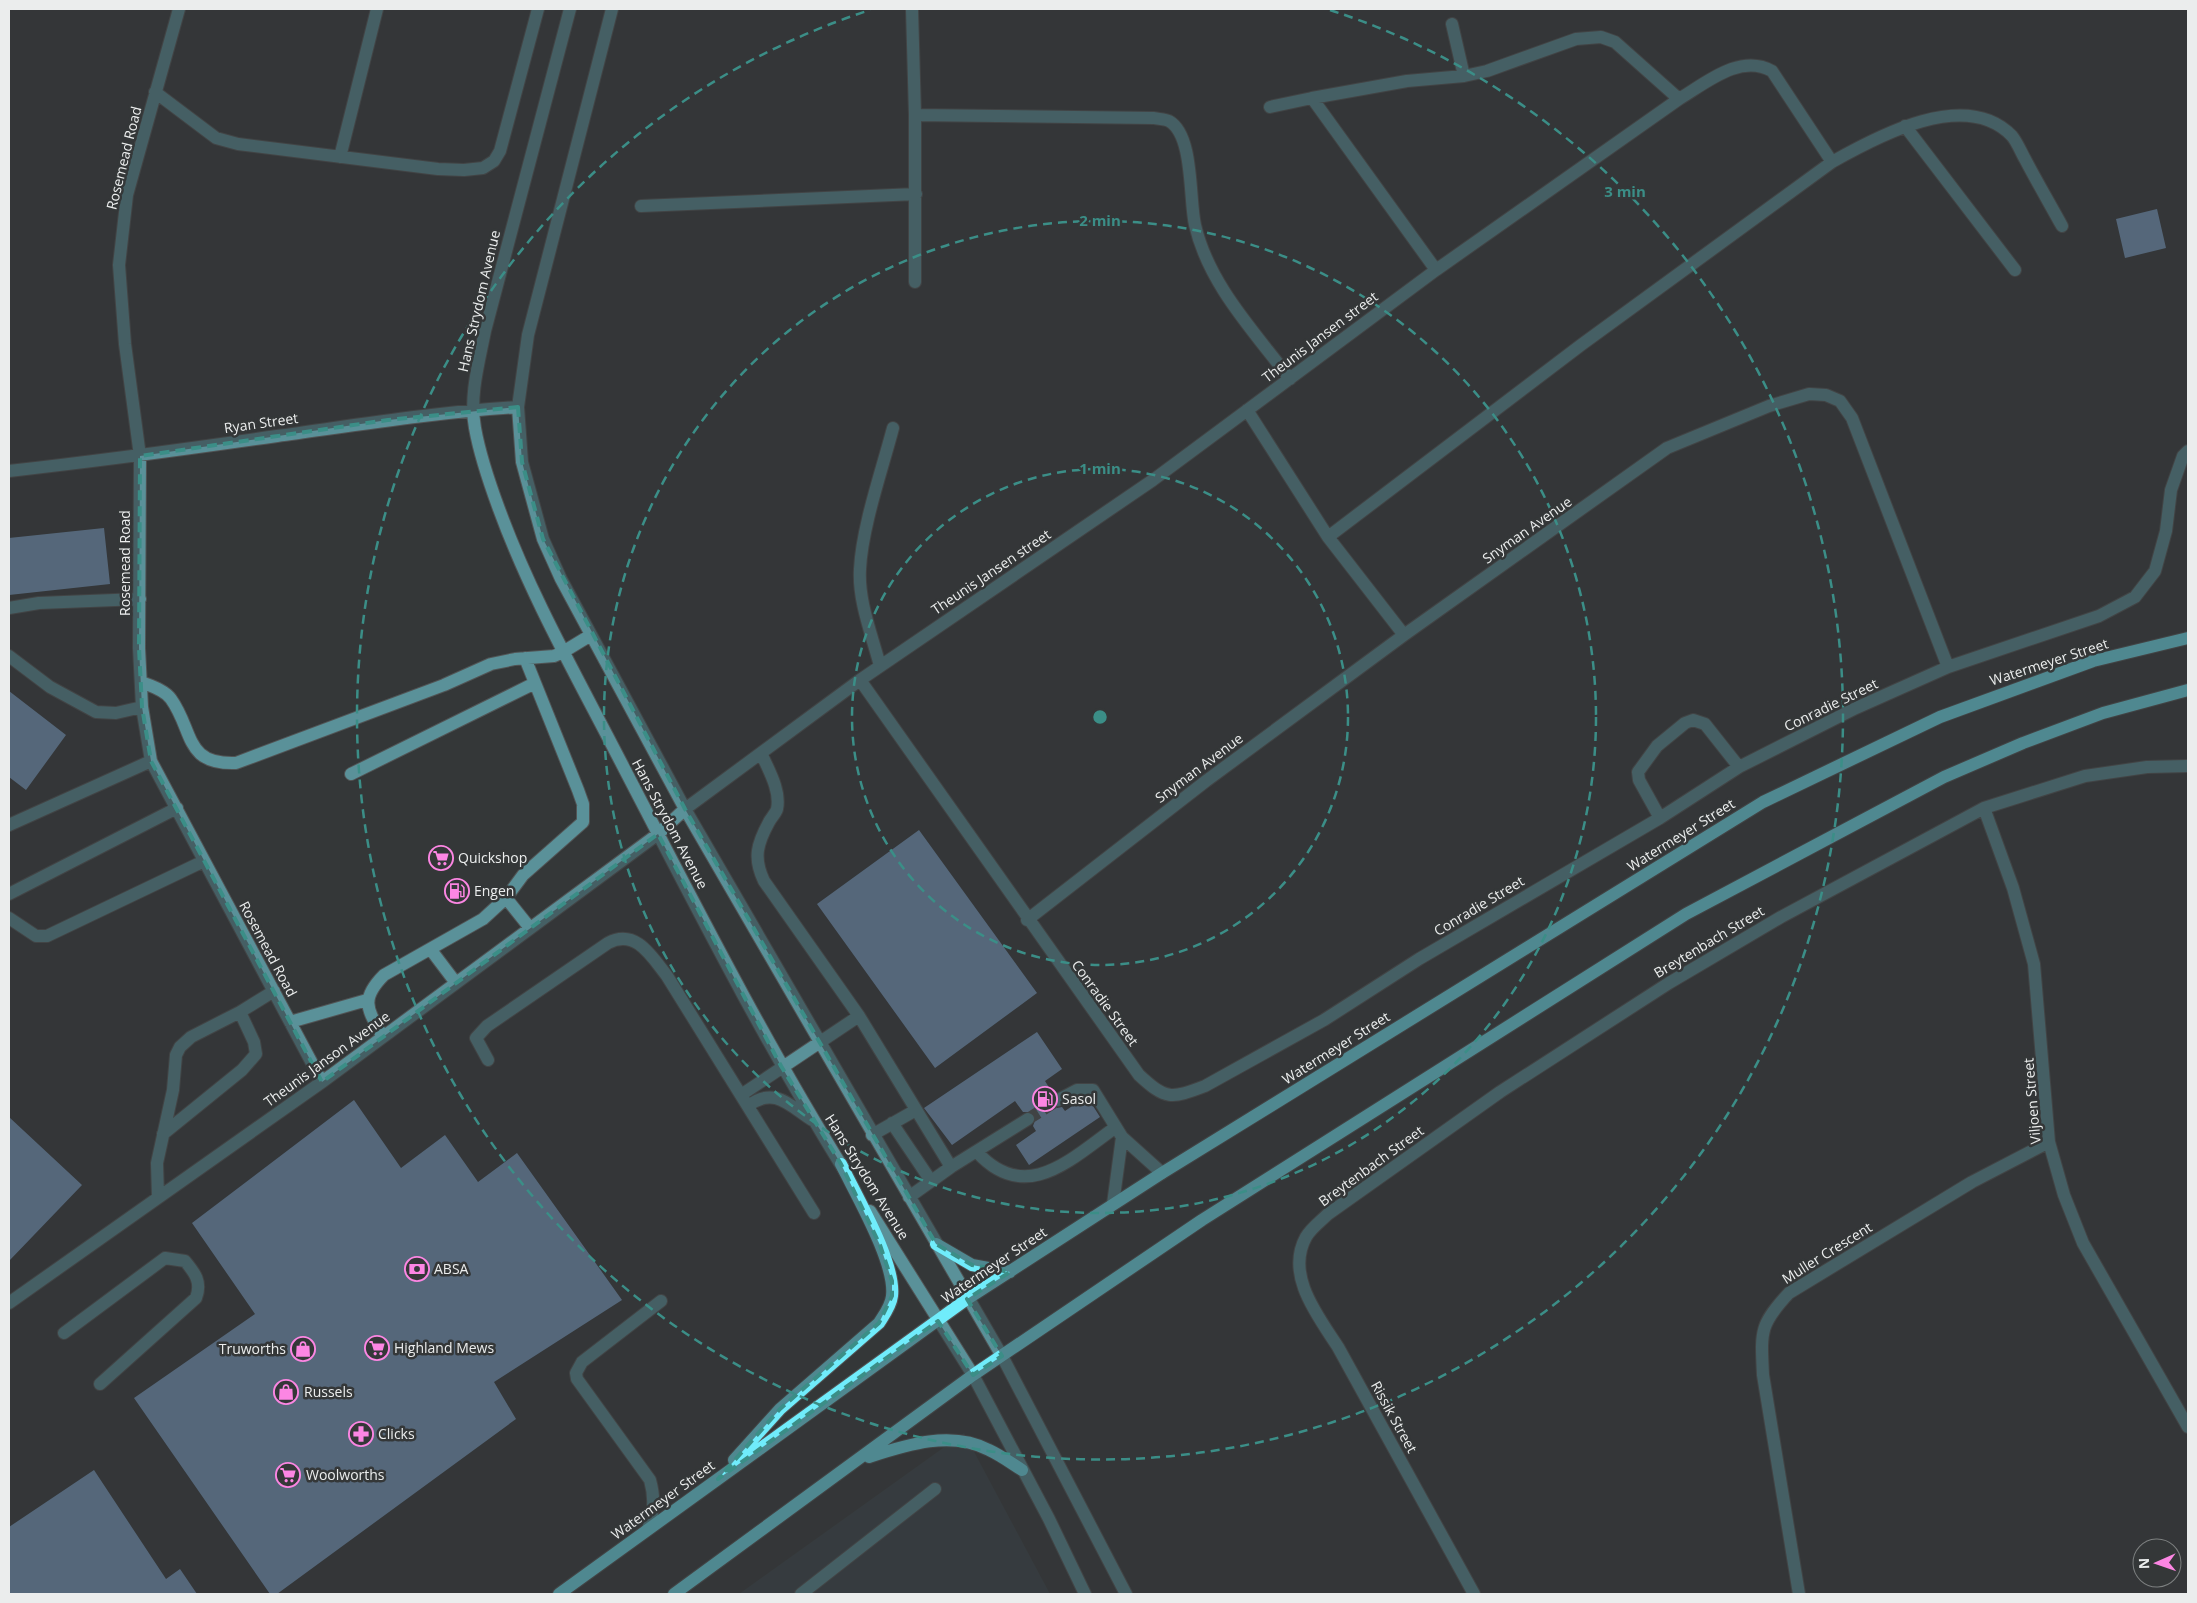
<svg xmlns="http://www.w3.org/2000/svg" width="2197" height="1603" font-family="'Open Sans',sans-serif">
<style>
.built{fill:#394247}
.building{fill:#7da3cb}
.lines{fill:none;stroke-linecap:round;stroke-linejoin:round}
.minor-tunnel{stroke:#4f5253;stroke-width:12;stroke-dasharray:12 6;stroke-linecap:butt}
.minor-casing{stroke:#515455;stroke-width:14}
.major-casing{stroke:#515455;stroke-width:14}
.minor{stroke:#5a9199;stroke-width:12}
.major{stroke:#70ecfb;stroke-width:12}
.marked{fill:none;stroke:#3b8e87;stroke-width:4;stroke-dasharray:10 6;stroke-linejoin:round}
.ring{fill:none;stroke:#3b8e87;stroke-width:2.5;stroke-dasharray:9 6}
.labels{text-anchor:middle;stroke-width:5;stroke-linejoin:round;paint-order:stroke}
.street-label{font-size:14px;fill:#ebeded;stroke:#343738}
.poi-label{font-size:14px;fill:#ebeded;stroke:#343738;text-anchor:start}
.centre{fill:#3b8e87;stroke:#343738;stroke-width:2.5}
.ring-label{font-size:15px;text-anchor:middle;font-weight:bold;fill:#3b8e87;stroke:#343738;stroke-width:5;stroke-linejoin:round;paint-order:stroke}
</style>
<rect width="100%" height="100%" fill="#343738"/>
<path class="built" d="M964 1433 1050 1594H739Z"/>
<path class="building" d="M2157 209 2166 248 2125 258 2116 219Z
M104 528 110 584 9 595V538Z
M9 691 66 735 26 790 9 777Z
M919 830 1037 993 935 1068 817 904Z
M1037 1032 1062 1069 1045 1081 1053 1094 1050 1099 1051 1104 1057 1108 1062 1107 1065 1111 1084 1098H1088L1100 1117 1029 1165 1016 1145 1036 1131 1033 1126 1036 1118 1031 1112H1023L1015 1101 952 1145 924 1108Z
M354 1100 401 1168 445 1135 478 1182 517 1153 622 1300 494 1382 516 1419 277 1594H270L134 1398 255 1314 192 1223Z
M9 1117 82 1185 9 1261Z
M94 1470 166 1579 180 1569 197 1594H9V1527Z"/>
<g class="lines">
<path class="minor-tunnel" d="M1028 1119 1058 1100"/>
<defs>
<path id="minor" d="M179 9 127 195 119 265 125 344 140 456 139 648 142 707 151 761 322 1082
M570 9 485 331C479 362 469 396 475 428 480 456 489 482 499 509 529 591 572 668 612 745 687 889 760 1035 846 1173
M612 9 528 335 518 407 522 462 543 539 561 579 685 809 1002 1356 1126 1594
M912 9 915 115 1154 118C1158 119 1165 119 1169 121 1194 135 1189 199 1195 225 1209 285 1254 331 1290 379
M1452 24 1464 76
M155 92 216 138 238 144 438 169 464 170 483 168 494 161 500 151 538 9
M1679 99C1706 83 1740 53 1772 71L1832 162
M1270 107 1312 98 1436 270
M1905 126 2015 270
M340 157 377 9
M641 206 916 194
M915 282V115
M1247 410 1328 537 1404 635
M9 471C98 461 187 449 277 436 357 425 437 412 518 407
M1328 537 1581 345 1832 162C1878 136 1966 88 2012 136 2017 142 2021 152 2025 159 2037 182 2050 204 2062 226
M9 608 39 603 140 599
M9 656 50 687 96 712 116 713 142 707
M880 666C872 635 858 601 860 569 862 527 882 470 893 428
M860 680 1139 1075C1166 1100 1171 1099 1205 1086L1324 1020 1419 959 1660 818 1739 767 1856 708 1948 667 2099 616 2135 597 2155 571 2166 531 2171 490 2183 456 2188 451
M141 682C151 686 165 690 171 699 194 731 184 765 236 763L444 685 491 664 515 659 554 656 563 652 591 635
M761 753C768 769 781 790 777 809 776 813 771 818 769 822 757 844 753 858 764 881L859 1016 951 1167 1028 1119
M351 774 535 683
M1984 808 2013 888 2034 964 2049 1142 2064 1195 2083 1243 2188 1427
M1660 818 1639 780 1638 772 1657 746 1685 723 1693 720 1705 724 1739 767
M9 825 151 761
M9 894 177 808
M506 898 530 928
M9 918 36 936H47L204 861
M1027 920 1206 781 1404 635 1667 448 1769 406 1809 394 1826 395 1840 401 1852 418 1948 667
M431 950 456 983
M290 1022 367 1000
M383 1037C368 1010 359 1000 384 975L483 919 506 898 523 875 583 822V804L578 790 525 658
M488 1060 476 1038 487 1026 608 943C636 928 652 957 667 976L814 1213
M741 1095 859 1016
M1058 1100 1077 1090H1093L1122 1137 1162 1173
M748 1106C774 1086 789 1105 812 1120
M892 1123 931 1181
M163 1134 242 1070 256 1054 254 1042 240 1012
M872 1135 916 1110
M977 1152C1026 1206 1072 1158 1116 1127
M158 1197 157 1163 173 1090 176 1055 180 1047 191 1037 240 1012 274 991
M909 1197 951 1167
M1113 1204 1122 1137
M870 1211 973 1375 1049 1519 1085 1594
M9 1303 322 1082 658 834 685 809 860 680 1153 480 1436 270 1679 99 1615 42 1601 37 1576 39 1487 71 1464 76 1407 81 1312 98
M64 1333 165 1258 185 1261C195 1273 202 1282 196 1298L100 1384
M648 1529C654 1512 655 1498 650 1480L577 1379 576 1373 582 1362 661 1301
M801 1594 935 1489
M1474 1594 1338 1347C1318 1316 1285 1275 1306 1237 1311 1228 1321 1221 1328 1214L1500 1092 1669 983 1781 917 1984 808 2085 776 2147 767 2188 766
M1799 1594 1763 1375C1761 1332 1759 1325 1789 1293L1972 1182 2049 1142"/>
<path id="major" d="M936 1244 972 1265 1010 1272
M869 1457C906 1445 951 1430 989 1450 1000 1455 1011 1463 1022 1470
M734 1460 780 1409 879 1323C884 1315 891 1306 892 1296 896 1263 856 1195 841 1164
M559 1594 967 1299 1162 1173 1763 802 1940 717 2093 661 2188 638
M674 1594 973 1375 1202 1220 1686 914 1944 777 2023 743 2103 713 2188 690"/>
</defs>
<use href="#minor" class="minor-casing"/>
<use href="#major" class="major-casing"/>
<use href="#minor" class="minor"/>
<use href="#major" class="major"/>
</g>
<path d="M0 0H2197V1603H0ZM518 407 522 462 543 539 685 809 936 1244 972 1265 1010 1272 967 1299 1002 1356 973 1375 938 1321 718 1479 780 1409 879 1323 892 1296V1281L880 1245 841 1164 781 1066 658 834 322 1082 151 761 142 707 139 648 140 456 388 420Z" fill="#343738" fill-opacity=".55" fill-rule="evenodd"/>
<path class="marked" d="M518 407 522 462 543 539 685 809 936 1244 972 1265 1010 1272 967 1299 1002 1356 973 1375 938 1321 718 1479 780 1409 879 1323 892 1296V1281L880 1245 841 1164 781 1066 658 834 322 1082 151 761 142 707 139 648 140 456 388 420Z"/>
<g class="ring">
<circle cx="1100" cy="717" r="248"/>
<circle cx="1100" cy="717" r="496"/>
<path d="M1330 10A743 743 0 1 1 870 10"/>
</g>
<defs>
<symbol id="supermarket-ring" viewBox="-11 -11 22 22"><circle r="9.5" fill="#343738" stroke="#fc86e3" stroke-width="1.5"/><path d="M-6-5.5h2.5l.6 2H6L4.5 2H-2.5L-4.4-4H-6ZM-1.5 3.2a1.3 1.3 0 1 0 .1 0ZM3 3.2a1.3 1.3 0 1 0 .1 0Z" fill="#fc86e3"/></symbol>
<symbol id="fuel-ring" viewBox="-11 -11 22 22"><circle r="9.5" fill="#343738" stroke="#fc86e3" stroke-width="1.5"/><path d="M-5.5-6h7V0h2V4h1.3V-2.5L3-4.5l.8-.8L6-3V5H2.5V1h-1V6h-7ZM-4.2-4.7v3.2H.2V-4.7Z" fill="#fc86e3"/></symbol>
<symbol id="bank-ring" viewBox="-11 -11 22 22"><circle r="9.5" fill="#343738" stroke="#fc86e3" stroke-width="1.5"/><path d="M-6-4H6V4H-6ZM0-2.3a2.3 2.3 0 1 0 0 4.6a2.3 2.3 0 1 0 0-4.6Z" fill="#fc86e3"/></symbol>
<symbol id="shop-ring" viewBox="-11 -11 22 22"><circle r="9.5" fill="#343738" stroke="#fc86e3" stroke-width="1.5"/><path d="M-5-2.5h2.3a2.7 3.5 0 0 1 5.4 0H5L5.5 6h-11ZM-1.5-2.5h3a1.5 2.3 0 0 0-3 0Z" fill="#fc86e3"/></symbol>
<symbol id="pharmacy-ring" viewBox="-11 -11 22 22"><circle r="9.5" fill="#343738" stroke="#fc86e3" stroke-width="1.5"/><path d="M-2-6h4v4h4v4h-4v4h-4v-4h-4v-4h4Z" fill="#fc86e3"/></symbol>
</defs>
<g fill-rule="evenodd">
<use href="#supermarket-ring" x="427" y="844" width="28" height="28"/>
<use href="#fuel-ring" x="443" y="877" width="28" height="28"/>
<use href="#fuel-ring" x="1031" y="1085" width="28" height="28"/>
<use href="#bank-ring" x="403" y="1255" width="28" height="28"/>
<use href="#supermarket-ring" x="363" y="1334" width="28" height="28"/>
<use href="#shop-ring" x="289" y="1335" width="28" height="28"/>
<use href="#shop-ring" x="272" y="1378" width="28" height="28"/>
<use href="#pharmacy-ring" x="347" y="1420" width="28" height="28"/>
<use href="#supermarket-ring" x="274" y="1461" width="28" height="28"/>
</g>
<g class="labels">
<g class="street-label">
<text transform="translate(124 158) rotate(-76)" y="5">Rosemead Road</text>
<text transform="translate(479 301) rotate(-77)" y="5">Hans Strydom Avenue</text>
<text transform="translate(1320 337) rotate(-37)" y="5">Theunis Jansen street</text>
<text transform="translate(261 423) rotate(-8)" y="5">Ryan Street</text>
<text transform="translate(1527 530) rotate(-35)" y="5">Snyman Avenue</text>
<text transform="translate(125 563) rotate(-90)" y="5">Rosemead Road</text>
<text transform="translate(991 572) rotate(-34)" y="5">Theunis Jansen street</text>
<text transform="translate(2049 662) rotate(-18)" y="5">Watermeyer Street</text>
<text transform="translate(1831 705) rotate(-26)" y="5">Conradie Street</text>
<text transform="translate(1199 768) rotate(-37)" y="5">Snyman Avenue</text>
<text transform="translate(670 824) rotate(62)" y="5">Hans Strydom Avenue</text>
<text transform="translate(1681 835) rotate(-32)" y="5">Watermeyer Street</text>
<text transform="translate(1479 906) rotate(-31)" y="5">Conradie Street</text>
<text transform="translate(1709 942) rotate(-31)" y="5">Breytenbach Street</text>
<text transform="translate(268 949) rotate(62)" y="5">Rosemead Road</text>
<text transform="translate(1105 1003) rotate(54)" y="5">Conradie Street</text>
<text transform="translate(1336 1048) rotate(-32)" y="5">Watermeyer Street</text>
<text transform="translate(327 1059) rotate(-36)" y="5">Theunis Janson Avenue</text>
<text transform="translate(2032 1101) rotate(-95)" y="5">Viljoen Street</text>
<text transform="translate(1371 1166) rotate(-36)" y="5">Breytenbach Street</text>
<text transform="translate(867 1177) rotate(58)" y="5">Hans Strydom Avenue</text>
<text transform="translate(1827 1253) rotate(-32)" y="5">Muller Crescent</text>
<text transform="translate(994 1265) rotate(-34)" y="5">Watermeyer Street</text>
<text transform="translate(1394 1417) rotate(61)" y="5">Rissik Street</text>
<text transform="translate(663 1500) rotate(-36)" y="5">Watermeyer Street</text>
</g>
<g class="poi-label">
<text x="458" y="863">Quickshop</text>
<text x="474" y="896">Engen</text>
<text x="1062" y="1104">Sasol</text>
<text x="434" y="1274">ABSA</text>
<text x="394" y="1353">Highland Mews</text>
<text x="286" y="1354" text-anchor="end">Truworths</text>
<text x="304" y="1397">Russels</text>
<text x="378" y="1439">Clicks</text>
<text x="306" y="1480">Woolworths</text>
</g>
</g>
<circle cx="1100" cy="717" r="8" class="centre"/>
<g class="ring-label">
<text x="1625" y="197">3 min</text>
<text x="1100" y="226">2 min</text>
<text x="1100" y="474">1 min</text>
</g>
<rect width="2197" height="1603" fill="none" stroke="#ebeded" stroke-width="20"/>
<g transform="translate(2157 1563) rotate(268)"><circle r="24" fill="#343738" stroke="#7d8080"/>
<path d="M0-4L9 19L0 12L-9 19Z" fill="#fc86e3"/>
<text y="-8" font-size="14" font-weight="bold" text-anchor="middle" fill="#ebeded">N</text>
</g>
</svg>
